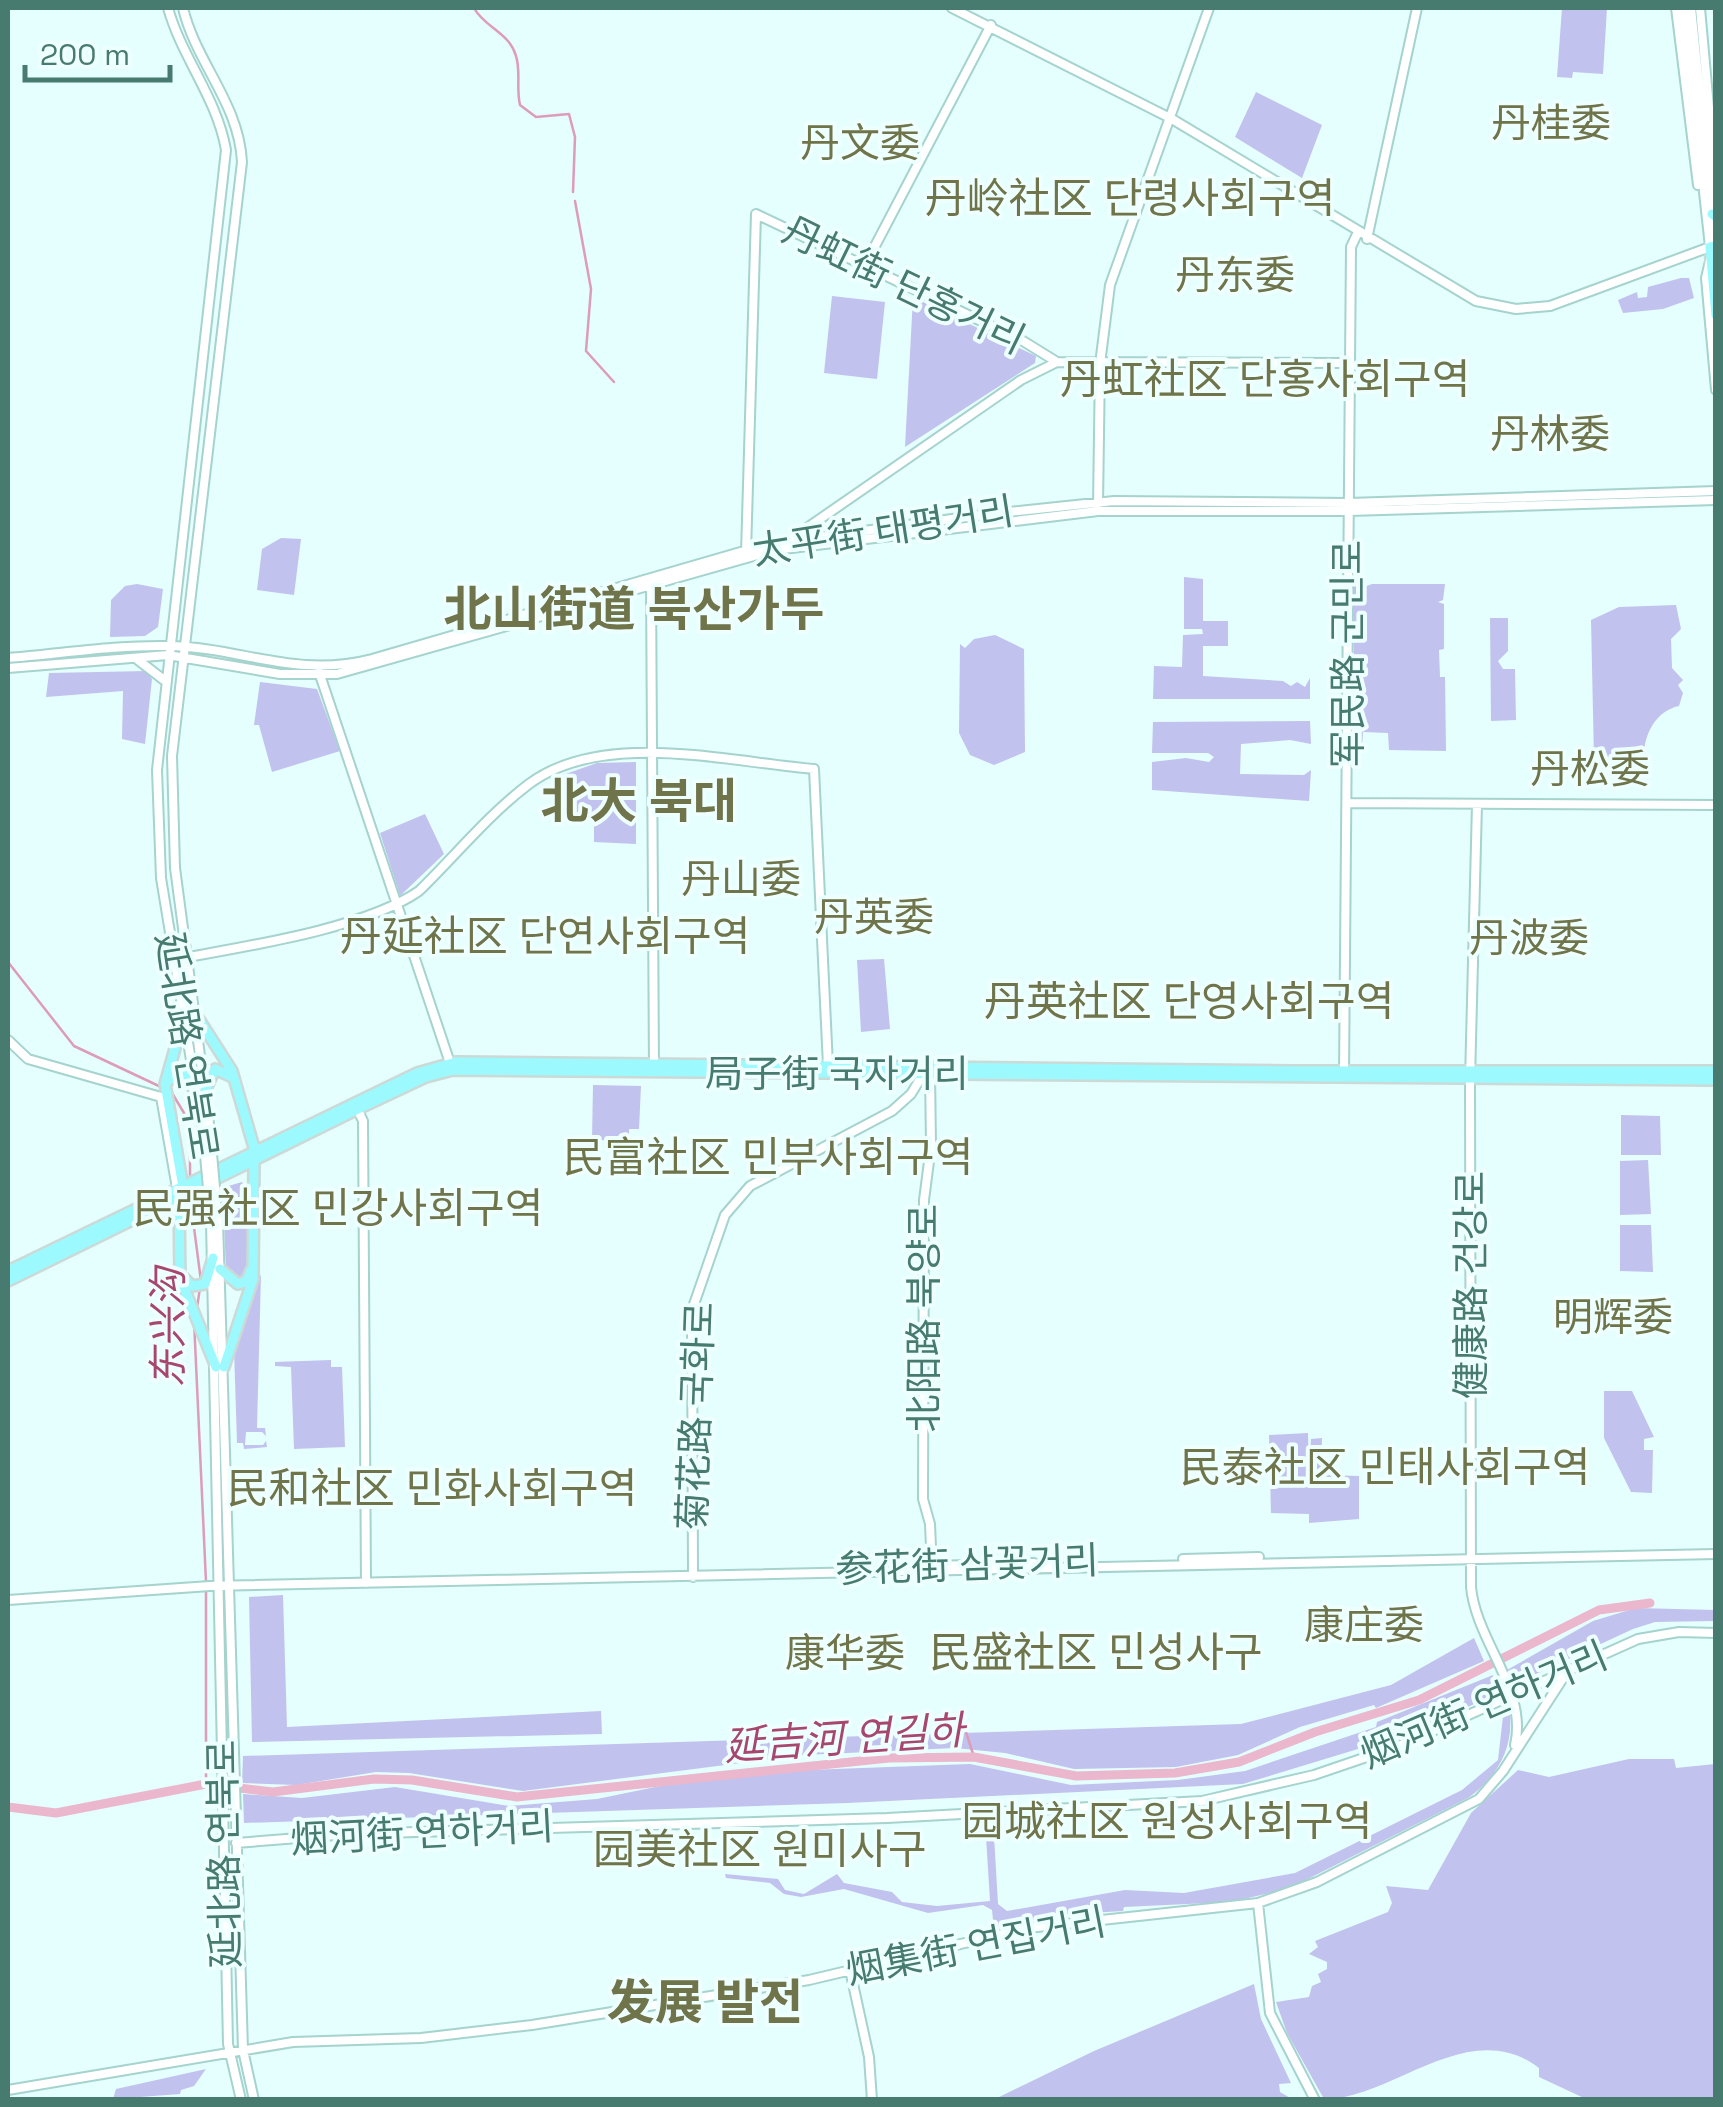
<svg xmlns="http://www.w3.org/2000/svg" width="1723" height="2107" font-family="'Space Grotesk','Noto Sans SC','Noto Sans KR',sans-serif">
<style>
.green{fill:#c2c2ee}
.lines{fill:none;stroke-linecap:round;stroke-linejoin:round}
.stream{stroke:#dd9cb8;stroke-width:2.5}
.river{stroke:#eab7cd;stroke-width:9}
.secondary-casing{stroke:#a5d3cd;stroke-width:12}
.primary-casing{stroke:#cbdad7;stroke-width:14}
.secondary{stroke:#fff;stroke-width:8}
.primary{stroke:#9cfaff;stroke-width:9}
.secondary-bridge-casing{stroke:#a5d3cd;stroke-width:12;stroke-linecap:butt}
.secondary-bridge{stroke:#fff;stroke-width:8}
.labels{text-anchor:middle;stroke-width:8;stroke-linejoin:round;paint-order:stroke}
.street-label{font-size:38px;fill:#477b6f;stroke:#eff}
.neighbourhood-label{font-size:40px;fill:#70744a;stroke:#eff}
.water-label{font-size:40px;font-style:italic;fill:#a7466e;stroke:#eff}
.quarter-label{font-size:42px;fill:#70744a;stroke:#eff}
.district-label{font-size:48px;font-weight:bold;fill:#70744a;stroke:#eff}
</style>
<rect width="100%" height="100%" fill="#e5fefe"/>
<path class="green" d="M1562 8H1607L1603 74 1573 72 1572 78 1557 77Z
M1256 92 1322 125 1302 178 1235 137Z
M1681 278H1689L1694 298 1663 309 1623 313 1618 300 1637 292 1638 298 1647 297 1648 287Z
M832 296 885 302 877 379 824 373Z
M913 297 1036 356 1035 363 905 447Z
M281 538 301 539 294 595 257 590 262 549Z
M1184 577 1203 579V621H1228V646H1203V676L1283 681 1291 686 1297 682 1305 687 1310 678V699H1153L1154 666 1182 667 1183 635 1203 634 1202 629H1184Z
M1353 583 1361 588 1372 584H1445L1443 600 1438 602 1444 604V649L1439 650 1440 677H1445L1446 751 1389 750 1388 733 1363 732 1362 748H1359L1355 737Z
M137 584 163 589 158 627 145 636 110 637 111 600 125 586Z
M1676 605 1681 629 1671 639 1672 668 1683 680 1678 685 1683 693 1679 706C1655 711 1643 736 1644 759L1594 758 1591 620 1619 607Z
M1490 618H1508V651L1498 661 1503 669H1515L1516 720 1491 721Z
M995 635 1024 649 1025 752 994 765 970 755 959 733 960 644 965 648 974 639Z
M146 671 152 679 145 744 122 739 123 691 46 697 49 673Z
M260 682 317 689 340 751 272 772 259 725H254Z
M1310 721 1311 744 1290 740 1241 744 1240 774 1304 775 1311 770 1309 801 1152 790V762L1186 758 1209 762 1214 757 1208 753H1152L1153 722Z
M636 762V844L594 842V815L574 817 554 778 597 763Z
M425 814 444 854 400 896 380 833Z
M884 959 890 1029 861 1032 857 960Z
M593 1085 641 1086 639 1129H629V1143L592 1139Z
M1621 1115 1660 1116 1661 1155H1621Z
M1648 1160 1651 1214 1620 1215V1161Z
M242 1182 248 1194 249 1265 247 1274 239 1279 226 1271 223 1196 225 1187Z
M1620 1225H1651L1653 1272 1620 1271Z
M261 1274 257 1428H265L266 1436 262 1432H246L245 1445H263L266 1441 267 1447 244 1449 243 1443H237L234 1349Z
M331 1360V1367H342L345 1447 294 1449 291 1367 275 1366V1362Z
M1604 1391H1632L1654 1437 1644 1439V1450H1653L1652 1493 1631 1492 1604 1438Z
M1308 1433 1309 1476 1311 1439 1322 1438 1321 1475 1359 1476V1519L1309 1523V1514L1271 1513 1269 1435Z
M283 1595 287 1727 601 1711 602 1734 252 1742 249 1597Z
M1636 1608 1715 1610V1621L1655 1622 1633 1629 1513 1685 1507 1670 1593 1621Z
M1474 1638 1484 1661 1376 1708 1374 1705 1300 1727 1238 1755 1176 1767 1074 1769 1005 1753 955 1748 803 1755 523 1791 409 1773 376 1772 296 1785 242 1783 243 1756 1241 1724 1391 1685Z
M1493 1675 1497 1694 1404 1735 1243 1784 847 1803 244 1823 243 1794 302 1798 395 1787 509 1806 597 1799 665 1785 808 1770 970 1764 1071 1785 1178 1780 1245 1771 1376 1727 1377 1722Z
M1510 1715C1513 1750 1496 1778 1468 1798L1304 1881 1270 1893 1230 1902 1124 1907 1123 1911 1058 1915 994 1929 992 1910 983 1905 928 1913 844 1889 801 1897 784 1894 770 1883 726 1878 725 1874 778 1879 785 1890 804 1894 837 1874 844 1883 892 1892 902 1902 937 1906 990 1901 986 1837 994 1836 998 1904 1007 1911 1125 1890 1184 1893 1295 1873 1462 1790 1498 1760 1503 1716Z
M1629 1759H1674L1676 1768 1715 1764V2099H1586L1539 2077V2068C1469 2014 1391 2100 1324 2099L1287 2033 1276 2002 1309 1997 1312 1986 1321 1982 1318 1974 1327 1969V1962L1309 1954 1318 1947 1315 1941 1388 1912 1392 1903 1386 1886 1428 1890 1471 1813 1518 1770 1549 1777Z
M1254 1984 1261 2019 1291 2083 1279 2084 1280 2092 1292 2099H995L1094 2051Z
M206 2069 194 2086 181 2090 180 2094 113 2099 116 2089Z"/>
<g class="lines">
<path class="stream" d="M474 8C484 27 510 33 516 56 521 71 516 89 520 105L536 117 569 114 575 137 573 192
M575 201 591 289 586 351 614 382
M8 962 74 1046 161 1087
M172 1093 190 1123V1179
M190 1197 201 1281 197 1308
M194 1320 206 1582
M206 1590V1784
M965 1729 974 1757"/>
<path class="river" d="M8 1807 56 1813 206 1784 273 1792 374 1779 412 1780 517 1797 889 1758 974 1757 1076 1776 1175 1773 1239 1762 1315 1732 1419 1700 1599 1610 1650 1603"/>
<defs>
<path id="secondary" d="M168 8C182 58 217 98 226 150L157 770 161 878 203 1133
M183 8C196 63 239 103 242 162L172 756 175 868 210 1131
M952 8 1172 119 1476 301 1516 309 1550 306 1710 247 1684 8
M1676 8 1698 185
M1691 8 1714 232
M1700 8 1716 185
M1367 239 1417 8
M1710 261 1706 278 1716 390
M864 267 991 25
M1098 505 1100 364 1110 285 1209 8
M791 539 1021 380 1057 362
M746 553 756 214 1023 341 1057 362 1350 363
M651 583 654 1069
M8 658C60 654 115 645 168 646 241 647 295 679 372 659L768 544 989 514 1114 501 1349 503 1716 491
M138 660 164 680
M8 668 168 655 280 674H337L775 550 1098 511H1349L1716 500
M319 672 451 1066
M1349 803 1716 805
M1477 804 1470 1080 1471 1587C1476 1641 1528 1690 1515 1745
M183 958C248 946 366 928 419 891 455 856 489 814 529 784 603 729 728 762 814 769L828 1066
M8 1040 28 1059 161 1097 178 1194
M930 1071 931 1146 924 1200 923 1499 930 1524 932 1570
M1344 1076 1351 247 1358 232
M355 1104 363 1121 366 1583
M218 1221 243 2050 254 2100
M211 1222 228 2044 241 2100
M1183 1559 1259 1557
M933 1566 1034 1563
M693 1577 692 1310 725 1215 750 1186 892 1111 911 1094 925 1071
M8 1600 210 1586 1716 1554
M236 1843 349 1834 887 1818 1202 1801 1314 1775 1399 1746 1638 1639 1679 1632 1716 1633
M1258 1903 1270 2013 1315 2100
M850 1970 869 2057 872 2100
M8 2090 293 2042 421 2038 532 2025 809 1980 1028 1928 1258 1903 1317 1882 1479 1799 1503 1771 1565 1675"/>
<path id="primary" d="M1712 214 1716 217
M1716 246 1710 247 1716 315
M193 1010 232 1071 255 1151
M165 1084 174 1075H186L196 1094
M204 1093 215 1069 232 1077
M183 1187 165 1084 185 1013
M179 1199 180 1278 216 1367
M220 1269 238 1284 247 1281 251 1270
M8 1271 417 1073 456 1062 1296 1071H1716
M183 1277 192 1286 205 1284 213 1258
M8 1281 358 1109 426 1077 453 1070 1716 1080
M224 1367 253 1279 254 1162"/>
</defs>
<use href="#secondary" class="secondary-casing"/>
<use href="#primary" class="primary-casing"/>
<use href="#secondary" class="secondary"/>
<use href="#primary" class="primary"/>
<defs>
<path id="secondary-bridge" d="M210 1131 218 1221
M203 1133 211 1222"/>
</defs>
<use href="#secondary-bridge" class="secondary-bridge-casing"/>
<use href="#secondary-bridge" class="secondary-bridge"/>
</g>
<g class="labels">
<g class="street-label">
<text transform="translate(904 285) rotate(26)" y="13">丹虹街 단홍거리</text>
<text transform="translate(883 531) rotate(-9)" y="13">太平街 태평거리</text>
<text transform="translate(1348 654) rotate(-90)" y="13">军民路 군민로</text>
<text transform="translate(187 1046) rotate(81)" y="13">延北路 연북로</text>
<text x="837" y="1087">局子街 국자거리</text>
<text transform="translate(1471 1285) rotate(-90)" y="13">健康路 건강로</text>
<text transform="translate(924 1318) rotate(-90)" y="13">北阳路 북양로</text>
<text transform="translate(696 1416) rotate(-88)" y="13">菊花路 국화로</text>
<text transform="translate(967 1565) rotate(-2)" y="13">参花街 삼꽃거리</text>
<text transform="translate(1484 1705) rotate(-23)" y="13">烟河街 연하거리</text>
<text transform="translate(422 1833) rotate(-3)" y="13">烟河街 연하거리</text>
<text transform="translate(224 1854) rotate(-91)" y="13">延北路 연북로</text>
<text transform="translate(976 1946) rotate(-11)" y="13">烟集街 연집거리</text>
</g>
<g class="neighbourhood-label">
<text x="1551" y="137">丹桂委</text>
<text x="860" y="157">丹文委</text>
<text x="1235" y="289">丹东委</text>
<text x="1550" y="448">丹林委</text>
<text x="1590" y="783">丹松委</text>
<text x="741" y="893">丹山委</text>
<text x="874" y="931">丹英委</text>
<text x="1529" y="952">丹波委</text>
<text x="1613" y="1331">明辉委</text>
<text x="1364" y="1639">康庄委</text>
<text x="845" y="1667">康华委</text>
</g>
<g class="water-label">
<text transform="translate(168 1328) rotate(-90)" y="14">东兴沟</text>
<text transform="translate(844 1738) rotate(-4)" y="14">延吉河 연길하</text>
</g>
<g class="quarter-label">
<text x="1130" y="213">丹岭社区 단령사회구역</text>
<text x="1265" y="394">丹虹社区 단홍사회구역</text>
<text x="545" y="951">丹延社区 단연사회구역</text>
<text x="1189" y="1016">丹英社区 단영사회구역</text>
<text x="768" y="1172">民富社区 민부사회구역</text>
<text x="338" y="1223">民强社区 민강사회구역</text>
<text x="1385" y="1482">民泰社区 민태사회구역</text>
<text x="432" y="1503">民和社区 민화사회구역</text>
<text x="1096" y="1667">民盛社区 민성사구</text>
<text x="1167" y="1836">园城社区 원성사회구역</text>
<text x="760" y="1864">园美社区 원미사구</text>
</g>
<g class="district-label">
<text x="634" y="626">北山街道 북산가두</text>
<text x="639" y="818">北大 북대</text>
<text x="705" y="2019">发展 발전</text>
</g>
</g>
<rect width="1723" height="2107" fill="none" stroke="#477b6f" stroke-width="20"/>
<path d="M25 65v15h145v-15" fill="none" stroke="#477b6f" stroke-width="5"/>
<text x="40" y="65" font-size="30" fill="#477b6f" stroke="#eeffff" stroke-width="8" paint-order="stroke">200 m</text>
</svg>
